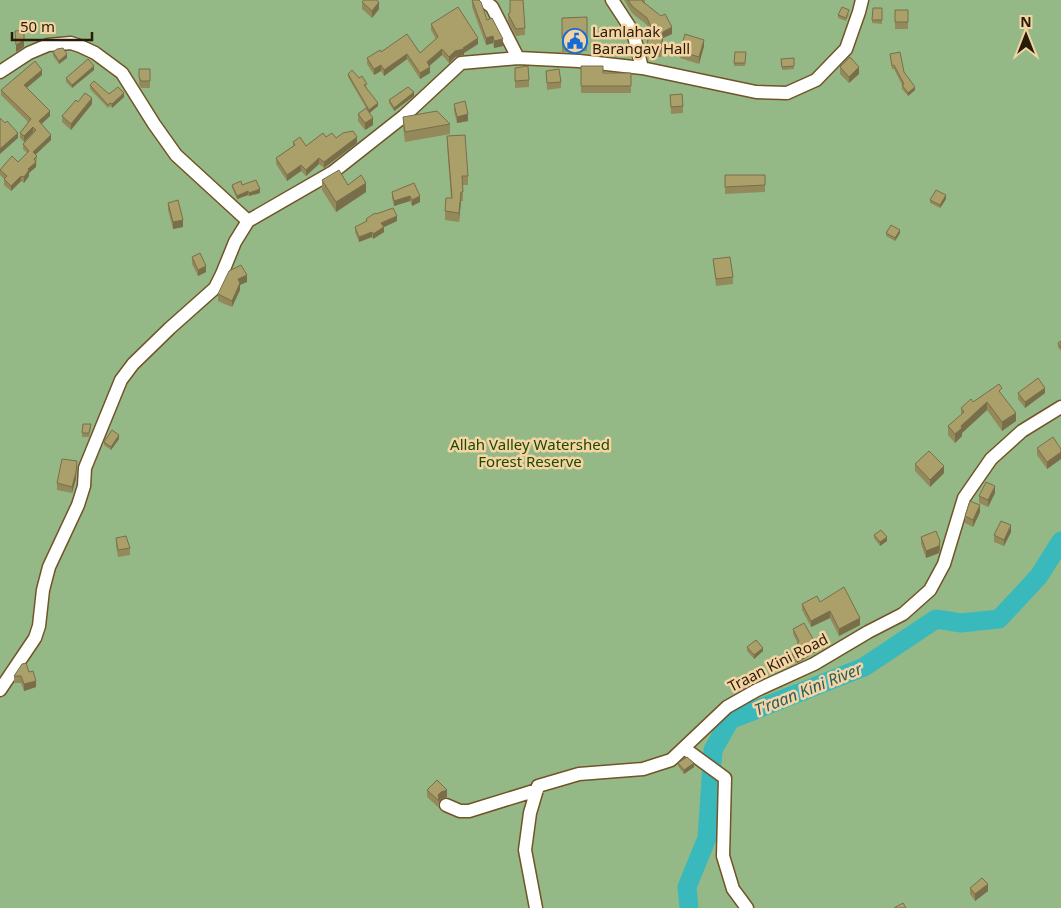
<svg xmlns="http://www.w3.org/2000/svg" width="1061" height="908" font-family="'Noto Sans',sans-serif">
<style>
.green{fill:#95b986}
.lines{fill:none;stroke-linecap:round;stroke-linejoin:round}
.river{stroke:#3ab9bc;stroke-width:19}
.minor-casing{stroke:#715427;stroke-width:15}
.minor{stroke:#fff;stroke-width:12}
.wall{fill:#93895b}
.shaded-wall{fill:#786f4a}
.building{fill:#ab9f6a;stroke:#786f4a}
.labels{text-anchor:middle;stroke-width:5;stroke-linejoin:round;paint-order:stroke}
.poi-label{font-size:15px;fill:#281c09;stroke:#f5d4a4;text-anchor:start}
.park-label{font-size:15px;fill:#1c4900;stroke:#f5d4a4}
.street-label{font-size:15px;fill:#281c09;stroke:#f5d4a4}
.water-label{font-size:16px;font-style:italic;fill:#295d5e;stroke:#f5d4a4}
</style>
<rect width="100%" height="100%" fill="#e8c797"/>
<path class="green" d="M0 0H1061V908H0Z"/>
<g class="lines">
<path class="river" d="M689 908 687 887 707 838 713 750 730 720 864 667 936 619 961 623 999 619 1039 576 1061 541"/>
<defs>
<path id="minor" d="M483 0 492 7 518 58
M612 0 633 32 642 68
M0 72 29 53 48 45 71 43 80 46 95 53 122 73 154 124 176 155 248 221 333 172 404 116 461 63 518 58 579 61 642 68 756 92 787 93 816 80 846 49 859 12 862 0
M0 690 35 638 39 626 43 590 49 567 78 505 84 486 85 468 121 380 133 364 170 328 215 288 222 274 235 242 248 221
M684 748 725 778 723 856 733 889 747 908
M446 805 460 811H469L537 790
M536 908 525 850 530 813 538 786 579 774 643 769 671 760 727 707 757 690 814 664 868 632 903 614 930 590 944 564 964 498 991 459 1022 431 1061 407"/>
</defs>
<use href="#minor" class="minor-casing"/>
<use href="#minor" class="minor"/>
</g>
<path class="wall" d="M472 0 487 20 503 46 494 48 493 43 486 45 472 7Z
M624 0H645V3L672 34 663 38 661 57 647 56 648 37H653L647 25 632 13Z
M362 2 379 9 372 18 362 9Z
M873 8H882V24L872 23Z
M895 10H908V29H895Z
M508 14 525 28V35L516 36 508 21Z
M849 14 846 21 838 18V15Z
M587 17V51L562 52V18Z
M431 24 478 44 464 53V55L455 57 449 63 442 55 429 66 430 73 420 79 407 59 384 76 381 71 374 75 367 64V58L381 52 420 53 436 39 431 30Z
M704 46 699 64 680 58V51Z
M53 52 67 58 59 64 53 56Z
M746 52 745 66H734V63Z
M890 54 904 72 915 90 908 96 902 89V85L894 69H892Z
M794 58V69L782 70 781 59Z
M581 66 603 73H631V93H581Z
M840 67 859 74 849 83 840 74Z
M515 68 529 80V87L515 88Z
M139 69H150V88H141L139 84Z
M94 70 72 88 66 82V78Z
M546 71 561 82V88L547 90Z
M348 74 359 78 367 87 366 88 378 106 370 113 373 125 365 130 358 121V114L369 113 348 77Z
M42 75 27 88 50 116 42 124 51 140 35 155 37 156 36 167 29 173V176L24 183 21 181 11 191 4 185V179L0 175V170L18 162 27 153 23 149V144L33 133 24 142 20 138V133L28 122 1 95V90Z
M90 85 109 94 124 97 112 108 110 106 108 108 90 89Z
M670 95 683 106V113L671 114Z
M414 96 394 111 389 103V100Z
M78 102 92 104 71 130 62 122V116Z
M454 104 468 121 457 123 454 111Z
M403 117 450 124V134L405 142 403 127Z
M447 136 468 176V185H463V201H461L459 222 445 220V211L451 198 447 145Z
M326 137 336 138 357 143 324 168 319 164 306 176 301 171 287 181 276 164V158L293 146V142L306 146Z
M725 175H765V192L725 194Z
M322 180 348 185 366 192 336 212 322 190Z
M414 183 420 202 412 206 410 201 394 206 392 198V192Z
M232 185H242L260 193 249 196 248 195 237 199 232 188Z
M946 199 940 208 930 203V200Z
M168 203 183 227 173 229 168 210Z
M376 214 397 221 384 227V232L373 239 372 237 359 242 355 232V227L366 222V219Z
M886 233H900L895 241 886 236Z
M192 257 206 272 198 276 192 264Z
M713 259 733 277V284L716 286Z
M247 282 240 285V290L232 307 222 303 218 301V294Z
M1061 341V351L1058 347V343Z
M1018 393H1045L1025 408 1018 399Z
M1002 395 1016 421 1002 431 987 410 962 433V436L955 443 948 435V426L961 415V408L973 402Z
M83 424 91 428 89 437H82Z
M119 439 111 450 104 445V442Z
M1037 448 1061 449V459L1047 469 1037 455Z
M915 464 944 473 930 487 915 471Z
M76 479 72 493 57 490V483Z
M995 493 988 507 979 503V496Z
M980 512 973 527 965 523V516Z
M1011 532 1004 546 994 542V535Z
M874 535 887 541 880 546 874 538Z
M921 537 940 548 939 553 926 558 921 544Z
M116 538 130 548V555L118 557 116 545Z
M820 602 860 625 839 636 830 618 811 627 802 610V604Z
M793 629 817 651 797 663 792 660V655L798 644 793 634Z
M747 647 763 651 754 659 747 651Z
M29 672 36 687 24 691 21 683H14V676Z
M678 763 694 767 684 774 678 766Z
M427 790 447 797 441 799 439 802V808L427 797Z
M970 888 988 891 975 901 970 894Z"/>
<path class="shaded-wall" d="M379 2V9L372 18V11Z
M672 27V34L663 38 661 57 663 32Z
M493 36V43L486 45V38Z
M478 38V44L464 53V55L455 57 449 63V57L455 51Z
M503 39V46L494 48V41Z
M24 40V47L16 52V45Z
M704 40V46L699 64V57Z
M442 49V55L427 68V62Z
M67 54V58L59 64V61Z
M407 54V59L384 76V70Z
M381 65V71L374 75V69Z
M94 66V70L72 88V85Z
M430 67V73L420 79V73Z
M859 67V74L849 83V77Z
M42 70V75L24 90V85Z
M915 87V90L908 96V93Z
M414 92V96L394 111V108Z
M124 93V97L112 108V104Z
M92 98V104L71 130V124Z
M378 103V106L369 113V110Z
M50 111V116L39 126V121Z
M468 114V121L457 123V117Z
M373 118V125L365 130V123Z
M33 127V132L24 142V136Z
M18 133V138L0 154V149Z
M51 135V140L33 157V152Z
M357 137V143L324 168V162Z
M319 158V164L306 176V170Z
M36 162V167L29 173V176L24 183V177L28 169Z
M301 165V171L287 181V175Z
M21 176V181L11 191V186Z
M366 183V192L336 212V202Z
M260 189V193L249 196V193Z
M248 191V195L237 199V196Z
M461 192V201L459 222V213Z
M946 195V199L940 208V205Z
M410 196V201L394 206V201Z
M420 196V202L412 206V200Z
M397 216V221L384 227V232L373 239V234L381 223Z
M183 220V227L173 229V222Z
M900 230V233L895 241V238Z
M372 232V237L359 242V237Z
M206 266V272L198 276V270Z
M247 275V282L240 285V290L232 307V301L238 279Z
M1045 388V393L1025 408V402Z
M987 402V410L962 433V436L955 443V434L961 426Z
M1016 413V421L1002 431V422Z
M119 435V439L111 450V447Z
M1061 452V459L1047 469V462Z
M77 461 76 479 72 493V487Z
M944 466V473L930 487V480Z
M995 486V493L988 507V500Z
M980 505V512L973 527V520Z
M1011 525V532L1004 546V540Z
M887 537V541L880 546V542Z
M940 541V548L939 553 926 558V551Z
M830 611V618L811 627V621Z
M860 618V625L839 636V629Z
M817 646V651L797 663V658Z
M763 648V651L754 659V655Z
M36 681V687L24 691V684Z
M694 763V767L684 774V770Z
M447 790V797L441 799 438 802V795L441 792Z
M988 884V891L975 901V894Z"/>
<path class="building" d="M364 0H376L379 2 372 11 362 2Z
M472 0H479L481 2 487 20 492 18 503 39 494 41 493 36 486 38Z
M510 0H523L525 28 516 29 508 14 510 13Z
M628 0H643L642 1 661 16 665 14 672 27 663 32 661 51 647 50 648 37 656 38 647 18 632 6Z
M458 7 478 38 463 48 464 49 455 51 449 57 442 49 427 62 430 67 420 73 407 54 384 70 381 65 374 69 367 58 380 50 381 52 407 34 420 53 438 37 431 24Z
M842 7 849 10 846 18 838 15Z
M873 8H882V20H872Z
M895 10H908V22H895Z
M587 17V38H562V18Z
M24 30V40L16 45 15 31Z
M685 34 704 40 699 57 680 51Z
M63 48 67 54 59 61 53 52 57 49Z
M735 52H746L745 63H734Z
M900 52 904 72 915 87 908 93 902 85 904 84 894 65 892 66 890 54Z
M850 57 859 67 849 77 840 67Z
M794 58V66L782 67 781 59Z
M88 59 94 66 72 85 66 78Z
M35 61 42 70 24 85 50 111 39 121 51 135 33 152 37 156 34 159 36 162 28 169 29 170 24 177 21 176 11 186 4 179 7 176 0 170 12 156 18 162 29 151 23 144 36 130 33 127 24 136 20 133 31 119 1 90Z
M528 66 529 80 515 81V68Z
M581 66H603V73H631V86H581Z
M139 69H150V81H141L139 77Z
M559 69 561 82 547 83 546 71Z
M352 70 359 78 362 76 367 84 364 85 378 103 369 110 348 74Z
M94 81 109 94 118 87 124 93 112 104 110 103 108 105 90 85Z
M408 87 414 92 394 108 389 100Z
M85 93 92 98 71 124 62 116 76 100 78 102Z
M682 94 683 106 671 107 670 95Z
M465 101 468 114 457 117 454 104Z
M366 108 373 118 365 123 358 114Z
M437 111 450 124 405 132 403 117Z
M0 118 5 123 7 121 18 133 0 149Z
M353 131 357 137 324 162 319 158 306 170 301 165 287 175 276 158 295 145 293 142 300 137 306 146 323 133 326 137 332 133 336 138 343 133Z
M465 135 468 176H462L463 192H461L459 213 445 211 446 198H452L447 136Z
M339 170 348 185 361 175 366 183 336 202 322 180Z
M725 175H765V185L725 187Z
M256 180 260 189 249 193 248 191 237 196 232 185 241 181 242 185Z
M414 183 420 196 412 200 410 196 394 201 392 192Z
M936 190 946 195 940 205 930 200Z
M178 200 183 220 173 222 168 203Z
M393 208 397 216 381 223 384 227 373 234 372 232 359 237 355 227 367 221 366 219 375 213 376 214Z
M891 225 900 230 895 238 886 233Z
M200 253 206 266 198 270 192 257Z
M730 257 733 277 716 279 713 259Z
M241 265 247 275 238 279 240 283 232 301 218 294 229 271Z
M1061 341V348L1058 343Z
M1038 378 1045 388 1025 402 1018 393Z
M999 384 1002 388 999 391 1016 413 1002 422 987 402 961 426 962 428 955 434 948 426 964 412 961 408 971 399 973 402Z
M83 424H91L89 433H82Z
M112 430 119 435 111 447 104 442Z
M1053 437 1061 449V452L1047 462 1037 448Z
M929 451 944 466 930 480 915 464Z
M62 459 77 461 76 472 72 487 57 483Z
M986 482 995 486 988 500 979 496Z
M970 501 980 505 973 520 965 516Z
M1001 521 1011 525 1004 540 994 535Z
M881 530 887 537 880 542 874 535Z
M936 531 940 541 939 546 926 551 921 537Z
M126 536 130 548 118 550 116 538Z
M844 587 860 618 839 629 830 611 811 621 802 604 817 596 820 602Z
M804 623 817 646 797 658 792 655 799 641 793 629Z
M756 640 763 648 754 655 747 647Z
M26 663 29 672 33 671 36 681 24 684 21 676H14L22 664Z
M687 757 694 763 684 770 678 763Z
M437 780 447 790 441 792 438 795 439 801 427 790Z
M982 878 988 884 975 894 970 888Z
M903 903 906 908H894Z"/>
<defs>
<symbol id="civic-ring" viewBox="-11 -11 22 22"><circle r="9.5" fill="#f5d4a4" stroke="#156bd5" stroke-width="1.5"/><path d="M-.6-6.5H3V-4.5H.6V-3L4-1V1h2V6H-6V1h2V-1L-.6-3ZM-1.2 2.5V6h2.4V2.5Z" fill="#156bd5"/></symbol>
</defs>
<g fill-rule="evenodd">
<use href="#civic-ring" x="561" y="27" width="28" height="28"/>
</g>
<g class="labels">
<g class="poi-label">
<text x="592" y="37">Lamlahak<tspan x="592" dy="17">Barangay Hall</tspan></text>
</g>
<g class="park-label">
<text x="530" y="450">Allah Valley Watershed<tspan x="530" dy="17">Forest Reserve</tspan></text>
</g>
<g class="street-label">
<text transform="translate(778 663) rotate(-27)" y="5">Traan Kini Road</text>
</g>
<g class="water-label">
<text transform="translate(808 689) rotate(-22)" y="6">T'raan Kini River</text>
</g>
</g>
<g transform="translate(1026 35)" stroke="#f5d4a4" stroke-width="4" paint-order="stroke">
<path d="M0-4L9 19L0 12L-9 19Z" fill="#281c09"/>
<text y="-8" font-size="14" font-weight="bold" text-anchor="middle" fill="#281c09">N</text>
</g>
<path d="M12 32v8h80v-8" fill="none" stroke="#281c09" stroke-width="2.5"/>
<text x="20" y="32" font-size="15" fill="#281c09" stroke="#f5d4a4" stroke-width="4" paint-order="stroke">50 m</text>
</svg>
